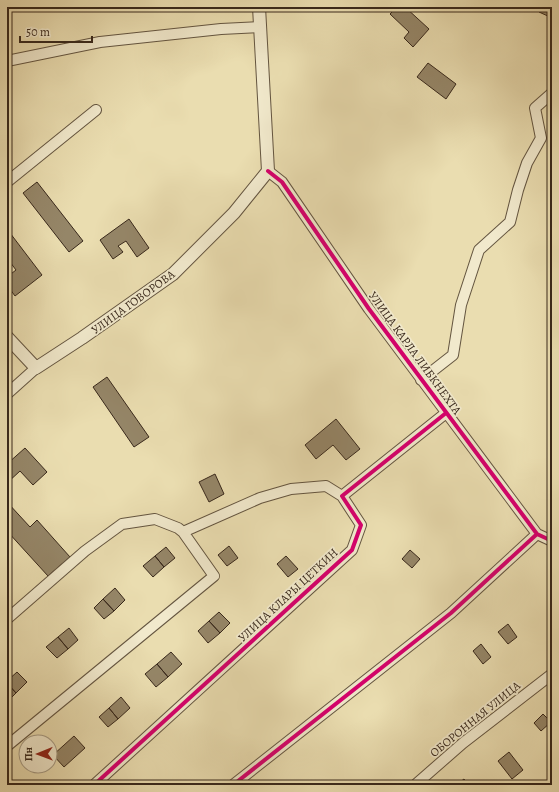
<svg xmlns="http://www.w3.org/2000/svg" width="559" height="792" font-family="Alegreya,serif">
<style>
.building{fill:#958668;stroke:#38281b}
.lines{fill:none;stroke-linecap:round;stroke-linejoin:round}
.minor-casing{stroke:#645540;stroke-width:12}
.tertiary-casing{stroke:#645540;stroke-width:14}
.minor{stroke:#f1e9cc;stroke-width:10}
.tertiary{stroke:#f1e9cc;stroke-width:12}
.cycleway-casing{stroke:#f1e9cc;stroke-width:6}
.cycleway{stroke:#d6006c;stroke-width:4}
.labels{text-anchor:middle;stroke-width:3.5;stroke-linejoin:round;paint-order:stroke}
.street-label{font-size:12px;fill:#38281b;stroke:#f1e9cc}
</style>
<rect width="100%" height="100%" fill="#eaddb0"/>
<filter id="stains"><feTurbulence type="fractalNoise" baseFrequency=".005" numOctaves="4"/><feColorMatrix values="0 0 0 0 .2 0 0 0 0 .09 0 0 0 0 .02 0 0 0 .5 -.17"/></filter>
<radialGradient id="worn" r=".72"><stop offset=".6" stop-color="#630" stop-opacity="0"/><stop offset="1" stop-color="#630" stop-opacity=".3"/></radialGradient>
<path class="building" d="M397 7H405L429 29 413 47 404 38 409 32 390 14Z
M541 7H552V13L550 17 539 12Z
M428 63 456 84 446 99 417 77Z
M37 182 83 241 69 252 23 193Z
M129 219 149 248 137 257 126 241 118 246 123 252 113 259 100 240Z
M7 229 42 275 15 296 7 285V277L16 270 7 258Z
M107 377 149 437 134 447 93 387Z
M336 419 360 449 346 460 333 445 316 459 305 445Z
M25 448 47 472 33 485 20 471 7 483V464Z
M215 474 224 494 209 502 199 482Z
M7 502 30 527 37 520 70 557 48 576 7 531Z
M229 546 238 558 227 566 218 555Z
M166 547 175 558 164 567 155 556Z
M410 550 420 559 412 568 402 559Z
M155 556 164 567 153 577 143 566Z
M286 556 298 569 288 577 277 564Z
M115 588 125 600 114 611 103 599Z
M103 599 114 611 104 619 94 608Z
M219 612 230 623 220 633 209 621Z
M209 621 220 633 208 643 198 631Z
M508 624 517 637 508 644 498 632Z
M69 628 78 640 68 649 58 637Z
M58 637 68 649 57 658 46 647Z
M481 644 491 657 483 664 473 651Z
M171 652 182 664 168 677 157 664Z
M157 664 168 677 156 687 145 674Z
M17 672 27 682 16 693 7 683V681Z
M7 683 16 693 8 701 7 700Z
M121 697 130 708 118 719 109 708Z
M109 708 118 719 108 727 99 717Z
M543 714 551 722 541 731 534 723Z
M74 736 85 748 64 767 53 755Z
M509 752 523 770 512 779 498 761Z
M464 779 469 785H456Z"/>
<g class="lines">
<defs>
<path id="minor" d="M7 61 100 42 221 29 261 27
M268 171 282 182 369 309 537 534 552 541
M7 182 96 110
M421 380 453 355 461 305 479 250 510 222 518 190 527 163 541 138 535 108 552 93
M7 394 36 368
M7 619 85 551 122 524 155 519 178 528 183 532 260 498 291 489 326 486 342 496
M7 746 214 576 183 532
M94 785 352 550 361 525 342 496 446 413
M233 785 451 613 537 534
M415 785 463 743 552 674"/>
<path id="tertiary" d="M7 337 36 368 82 338 173 274 234 213 268 171 259 7"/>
</defs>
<use href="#minor" class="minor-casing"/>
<use href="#tertiary" class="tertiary-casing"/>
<use href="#minor" class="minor"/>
<use href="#tertiary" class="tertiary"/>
<defs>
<path id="cycleway" d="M268 171 282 182 369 309 537 534 552 541
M94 785 352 550 361 525 342 496 446 413
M233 785 451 613 537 534"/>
</defs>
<use href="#cycleway" class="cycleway-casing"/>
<use href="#cycleway" class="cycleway"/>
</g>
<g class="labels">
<g class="street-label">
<text transform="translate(133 302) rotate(-36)" y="4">УЛИЦА ГОВОРОВА</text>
<text transform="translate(415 353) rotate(54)" y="4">УЛИЦА КАРЛА ЛИБКНЕХТА</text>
<text transform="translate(288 595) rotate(-43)" y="4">УЛИЦА КЛАРЫ ЦЕТКИН</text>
<text transform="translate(475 719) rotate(-39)" y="4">ОБОРОННАЯ УЛИЦА</text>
</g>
</g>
<rect width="559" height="792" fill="none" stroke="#eaddb0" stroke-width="24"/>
<rect x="8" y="8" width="543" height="776" fill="none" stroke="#38281b" stroke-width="2"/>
<rect x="12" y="12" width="535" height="768" fill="none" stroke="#38281b"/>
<g transform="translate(38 754) rotate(269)"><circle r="19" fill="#f1e9cc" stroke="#a79c85"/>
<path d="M0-3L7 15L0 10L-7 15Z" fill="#8f2418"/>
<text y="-6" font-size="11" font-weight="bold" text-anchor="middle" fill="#38281b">Пн</text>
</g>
<path d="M20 36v6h72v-6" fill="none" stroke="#38281b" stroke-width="2"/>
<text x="26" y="36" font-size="12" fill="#38281b" stroke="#f1e9cc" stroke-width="3" paint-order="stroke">50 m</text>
<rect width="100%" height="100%" filter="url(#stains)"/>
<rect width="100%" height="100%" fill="url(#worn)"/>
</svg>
